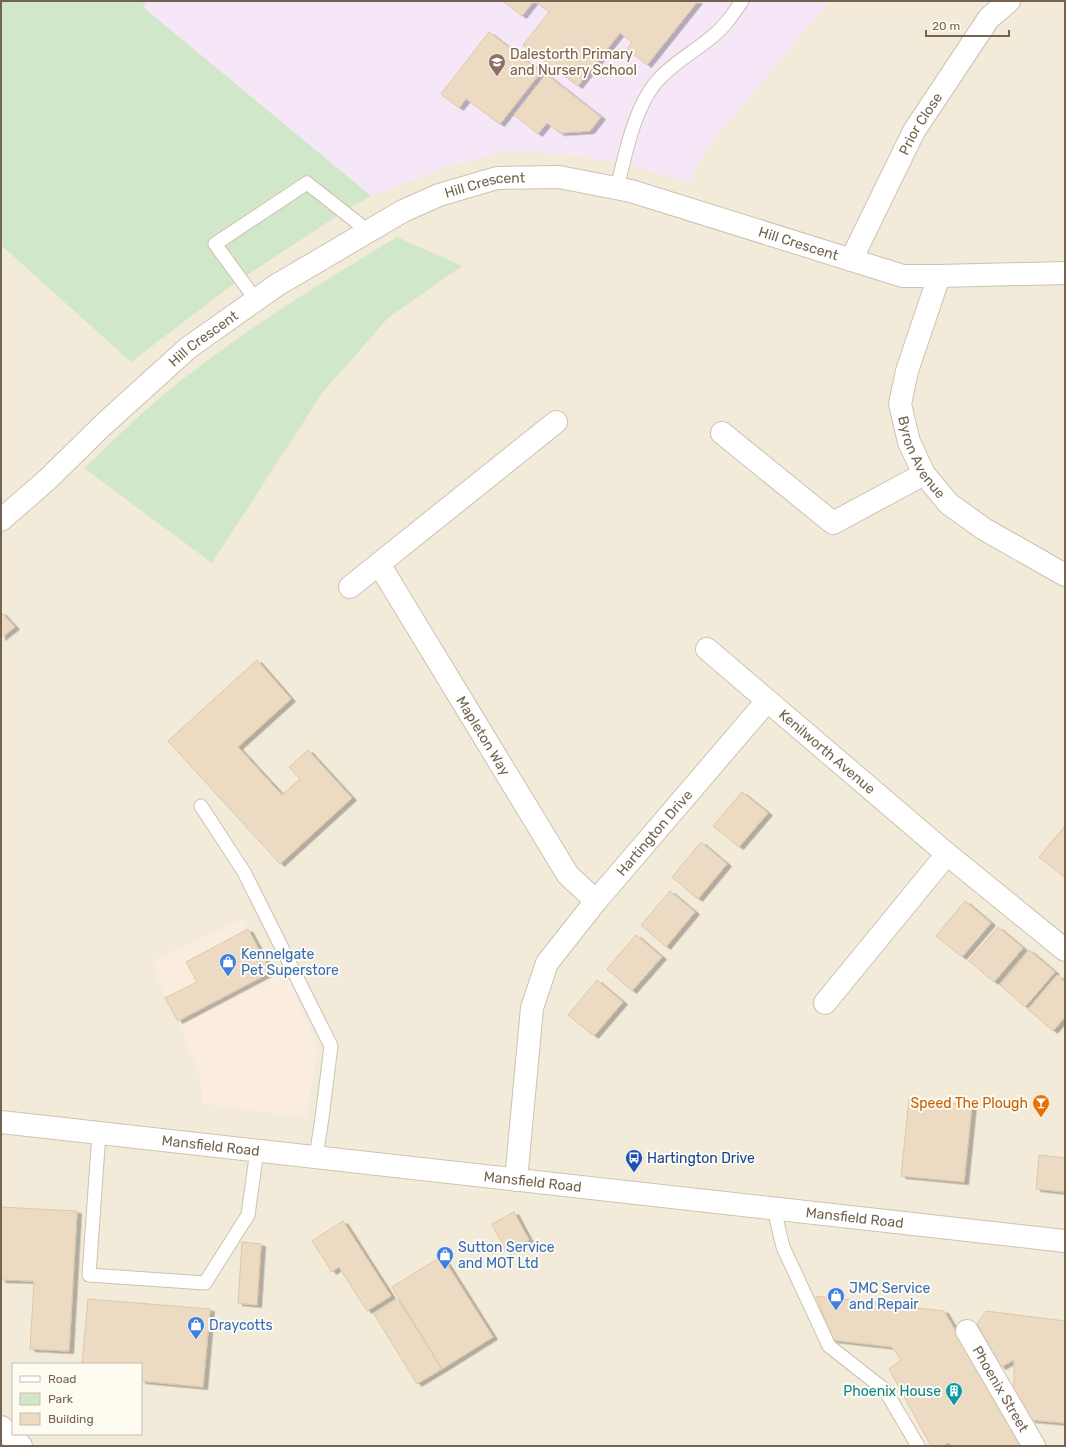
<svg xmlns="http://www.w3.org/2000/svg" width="1066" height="1447" font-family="Rubik,sans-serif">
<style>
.residential{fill:#f2ebd9;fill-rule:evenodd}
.commercial{fill:#faecdf}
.education{fill:#f5e7f8}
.green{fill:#d0e8c9}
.building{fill:#ecdbc2;stroke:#e0c7a6;filter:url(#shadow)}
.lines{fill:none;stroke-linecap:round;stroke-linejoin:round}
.lane-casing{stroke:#cdc2b1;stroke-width:15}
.street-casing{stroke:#cdc2b1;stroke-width:24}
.secondary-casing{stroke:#cfc3ae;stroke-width:24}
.lane{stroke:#fff;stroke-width:13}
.street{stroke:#fff;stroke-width:22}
.secondary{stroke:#fff;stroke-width:22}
.labels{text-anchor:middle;stroke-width:4;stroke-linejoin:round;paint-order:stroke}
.education-label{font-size:14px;fill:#785e54;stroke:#fefbf1;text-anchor:start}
.street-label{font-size:14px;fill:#74634f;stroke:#fefbf1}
.shop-label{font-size:14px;fill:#366cbe;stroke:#fefbf1;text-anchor:start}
.food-label{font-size:14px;fill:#c56008;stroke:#fefbf1;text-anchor:end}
.transit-label{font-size:14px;fill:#164399;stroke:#fefbf1;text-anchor:start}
.culture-label{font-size:14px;fill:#0d838f;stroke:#fefbf1;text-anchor:end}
</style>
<defs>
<filter id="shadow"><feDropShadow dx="4.5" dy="2.5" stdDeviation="0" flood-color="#0004"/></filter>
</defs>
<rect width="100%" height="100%" fill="#fbf8ea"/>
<path class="residential" d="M1 1H1065V1446H1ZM13 1364H141V1434H13Z"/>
<path class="commercial" d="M242 919 248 929 271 972 283 966 318 1046 306 1117 203 1104 200 1078 178 1021 165 998 152 961Z"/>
<path class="education" d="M147 1H829L707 148 689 183 634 166 571 155 510 150 449 166 371 196 142 7Z"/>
<path class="green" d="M1 1H147L143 7 371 196 348 209 235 283 131 362 1 245Z
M397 237 462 266 388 318 323 392 212 563 84 468C108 446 132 422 157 400 231 338 314 287 397 237Z"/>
<path class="building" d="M503 1H534L522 16Z
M535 1H698L647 65 627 49 632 42 620 33 578 86 523 45 549 12Z
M489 32 541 72 500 124 466 99 459 108 441 94Z
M546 74 601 117 590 131 560 133 547 123 538 134 514 115Z
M1 612 15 627 1 638Z
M257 660 291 699 238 747 282 795 300 779 289 767 308 750 352 798 280 864 168 741Z
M742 792 768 813 739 847 713 826Z
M1065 826V873L1063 876 1039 857Z
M701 842 727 864 698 899 672 877Z
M670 891 695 912 666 947 641 925Z
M965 901 991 923 962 957 936 936Z
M998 927 1023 948 994 982 969 961Z
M248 929 271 972 178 1021 165 998 197 982 186 962Z
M636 935 662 957 632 991 607 969Z
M1029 950 1055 972 1025 1007 1000 985Z
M1057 975 1065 982V1017L1053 1031 1028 1009Z
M597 980 623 1002 594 1036 568 1015Z
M909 1099 972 1105 964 1182 901 1176Z
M1039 1155 1065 1158V1192L1036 1189Z
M1 1207 77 1211 69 1351 30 1349 34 1281 1 1280Z
M514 1212 529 1240 506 1252 492 1224Z
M343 1221 391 1296 367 1311 339 1267 332 1272 312 1241Z
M242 1242 261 1244 257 1305 238 1303Z
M442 1256 493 1337 442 1369 392 1287Z
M816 1296 944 1311 1023 1446H951L949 1443 940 1446H931L889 1369 901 1360 892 1347 832 1340Z
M88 1299 210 1309 203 1387 141 1381V1364H82Z
M398 1299 442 1369 417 1384 374 1314Z
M986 1311 1065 1321V1423L1031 1420 1014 1391V1360L1001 1367 977 1324Z"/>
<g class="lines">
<defs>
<path id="lane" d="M617 189C625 155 635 103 660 78 675 62 692 53 708 40 723 29 732 16 742 1
M256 300 215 244 307 183 368 231
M201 806 244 872 331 1046 322 1118 316 1157
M99 1133 89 1275 205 1283 248 1215 257 1150
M774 1209 783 1247 829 1346 885 1390 918 1446"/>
<g id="street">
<path id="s1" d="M851 260 914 131 989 18 1009 1"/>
<path id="s2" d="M939 276 907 371 900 404 909 442 924 474 949 504 984 529 1065 575"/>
<path d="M722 433 833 523 924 474"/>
<path id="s3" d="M1 520 48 479 103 425 188 348 277 285 403 211 439 195 497 178 559 177 631 191 903 276H939L1065 273"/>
<path id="s4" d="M379 564 568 875 596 901"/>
<path d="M350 587 556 422"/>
<path id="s5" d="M707 649 947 854 1065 950"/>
<path d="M825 1003 947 854"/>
<path id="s6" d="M516 1180 532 1008 547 963 596 901 767 701"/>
<path id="s7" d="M967 1331 1034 1446"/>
</g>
<g id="secondary">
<path id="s8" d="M1 1122 1065 1241"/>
<path d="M1 1427 21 1446"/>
</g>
</defs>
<use href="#lane" class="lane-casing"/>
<use href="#street" class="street-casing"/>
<use href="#secondary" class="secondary-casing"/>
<use href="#lane" class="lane"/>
<use href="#street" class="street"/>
<use href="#secondary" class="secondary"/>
</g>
<defs>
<symbol id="school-pin" viewBox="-11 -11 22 30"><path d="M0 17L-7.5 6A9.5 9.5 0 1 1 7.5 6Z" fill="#8d6e63" stroke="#fefbf1"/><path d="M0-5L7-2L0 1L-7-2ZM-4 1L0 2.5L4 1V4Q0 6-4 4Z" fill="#fff"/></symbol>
<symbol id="shop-pin" viewBox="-11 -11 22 30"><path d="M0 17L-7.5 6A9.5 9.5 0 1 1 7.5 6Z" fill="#3f7fe0" stroke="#fefbf1"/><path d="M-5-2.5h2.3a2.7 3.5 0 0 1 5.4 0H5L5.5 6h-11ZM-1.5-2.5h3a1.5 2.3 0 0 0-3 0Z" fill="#fff"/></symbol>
<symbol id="bar-pin" viewBox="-11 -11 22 30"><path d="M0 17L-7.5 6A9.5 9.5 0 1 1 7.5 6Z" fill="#e8710a" stroke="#fefbf1"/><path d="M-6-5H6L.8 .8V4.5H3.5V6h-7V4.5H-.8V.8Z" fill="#fff"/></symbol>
<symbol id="bus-pin" viewBox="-11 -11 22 30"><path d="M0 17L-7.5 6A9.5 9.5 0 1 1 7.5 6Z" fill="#1a4fb4" stroke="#fefbf1"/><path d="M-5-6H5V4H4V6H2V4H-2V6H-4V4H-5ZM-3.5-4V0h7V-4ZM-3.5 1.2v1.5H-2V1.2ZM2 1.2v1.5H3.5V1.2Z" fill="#fff"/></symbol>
<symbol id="building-pin" viewBox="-11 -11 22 30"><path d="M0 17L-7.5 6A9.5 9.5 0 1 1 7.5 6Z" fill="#0f9aa8" stroke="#fefbf1"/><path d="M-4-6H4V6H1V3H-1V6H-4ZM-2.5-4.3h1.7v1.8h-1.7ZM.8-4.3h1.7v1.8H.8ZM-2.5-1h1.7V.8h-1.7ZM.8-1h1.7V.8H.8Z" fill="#fff"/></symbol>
</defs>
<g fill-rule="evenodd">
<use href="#school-pin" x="487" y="52" width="20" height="27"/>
<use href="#shop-pin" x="218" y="952" width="20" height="27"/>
<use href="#bar-pin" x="1031" y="1093" width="20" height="27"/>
<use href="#bus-pin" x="624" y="1148" width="20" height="27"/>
<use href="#shop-pin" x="435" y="1245" width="20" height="27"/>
<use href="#shop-pin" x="826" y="1286" width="20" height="27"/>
<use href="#shop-pin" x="186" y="1315" width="20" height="27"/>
<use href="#building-pin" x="944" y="1381" width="20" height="27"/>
</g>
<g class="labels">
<g class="education-label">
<text x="510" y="59">Dalestorth Primary<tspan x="510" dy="16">and Nursery School</tspan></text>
</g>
<g class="street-label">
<text dy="5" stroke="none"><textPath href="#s1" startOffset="153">Prior Close</textPath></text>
<text dy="5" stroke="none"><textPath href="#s3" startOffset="596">Hill Crescent</textPath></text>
<text dy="5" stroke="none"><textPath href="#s3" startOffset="920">Hill Crescent</textPath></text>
<text dy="5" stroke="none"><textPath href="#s3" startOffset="272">Hill Crescent</textPath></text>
<text dy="5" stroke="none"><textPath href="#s2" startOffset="192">Byron Avenue</textPath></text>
<text dy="5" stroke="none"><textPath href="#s4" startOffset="201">Mapleton Way</textPath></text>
<text dy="5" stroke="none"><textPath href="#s5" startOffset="158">Kenilworth Avenue</textPath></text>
<text dy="5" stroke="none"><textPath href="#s6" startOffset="389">Hartington Drive</textPath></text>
<text dy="5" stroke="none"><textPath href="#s8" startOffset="211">Mansfield Road</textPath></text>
<text dy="5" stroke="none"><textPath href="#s8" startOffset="535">Mansfield Road</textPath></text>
<text dy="5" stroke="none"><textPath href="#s8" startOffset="859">Mansfield Road</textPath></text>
<text dy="5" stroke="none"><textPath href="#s7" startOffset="67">Phoenix Street</textPath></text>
</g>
<g class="shop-label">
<text x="241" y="959">Kennelgate<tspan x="241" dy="16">Pet Superstore</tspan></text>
<text x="458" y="1252">Sutton Service<tspan x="458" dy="16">and MOT Ltd</tspan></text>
<text x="849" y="1293">JMC Service<tspan x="849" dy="16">and Repair</tspan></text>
<text x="209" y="1330">Draycotts</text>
</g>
<g class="food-label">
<text x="1028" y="1108">Speed The Plough</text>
</g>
<g class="transit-label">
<text x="647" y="1163">Hartington Drive</text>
</g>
<g class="culture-label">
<text x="941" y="1396">Phoenix House</text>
</g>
</g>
<rect width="1066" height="1447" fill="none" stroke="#74634f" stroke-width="4"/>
<rect x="12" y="1363" width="130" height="72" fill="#fefbf1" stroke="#c7beb0"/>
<rect x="20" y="1376" width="20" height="6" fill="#ffffff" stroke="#c7beb0"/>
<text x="48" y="1383" font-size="12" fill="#74634f">Road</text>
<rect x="20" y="1393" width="20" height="12" fill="#d0e8c9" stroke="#c7beb0"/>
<text x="48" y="1403" font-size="12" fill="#74634f">Park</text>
<rect x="20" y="1413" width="20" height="12" fill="#ecdbc2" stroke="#c7beb0"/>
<text x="48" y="1423" font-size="12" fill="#74634f">Building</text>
<path d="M926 30v6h83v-6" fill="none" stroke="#74634f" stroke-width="2"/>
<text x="932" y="30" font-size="12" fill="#74634f" stroke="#fefbf1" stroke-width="3" paint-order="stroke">20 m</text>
</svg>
